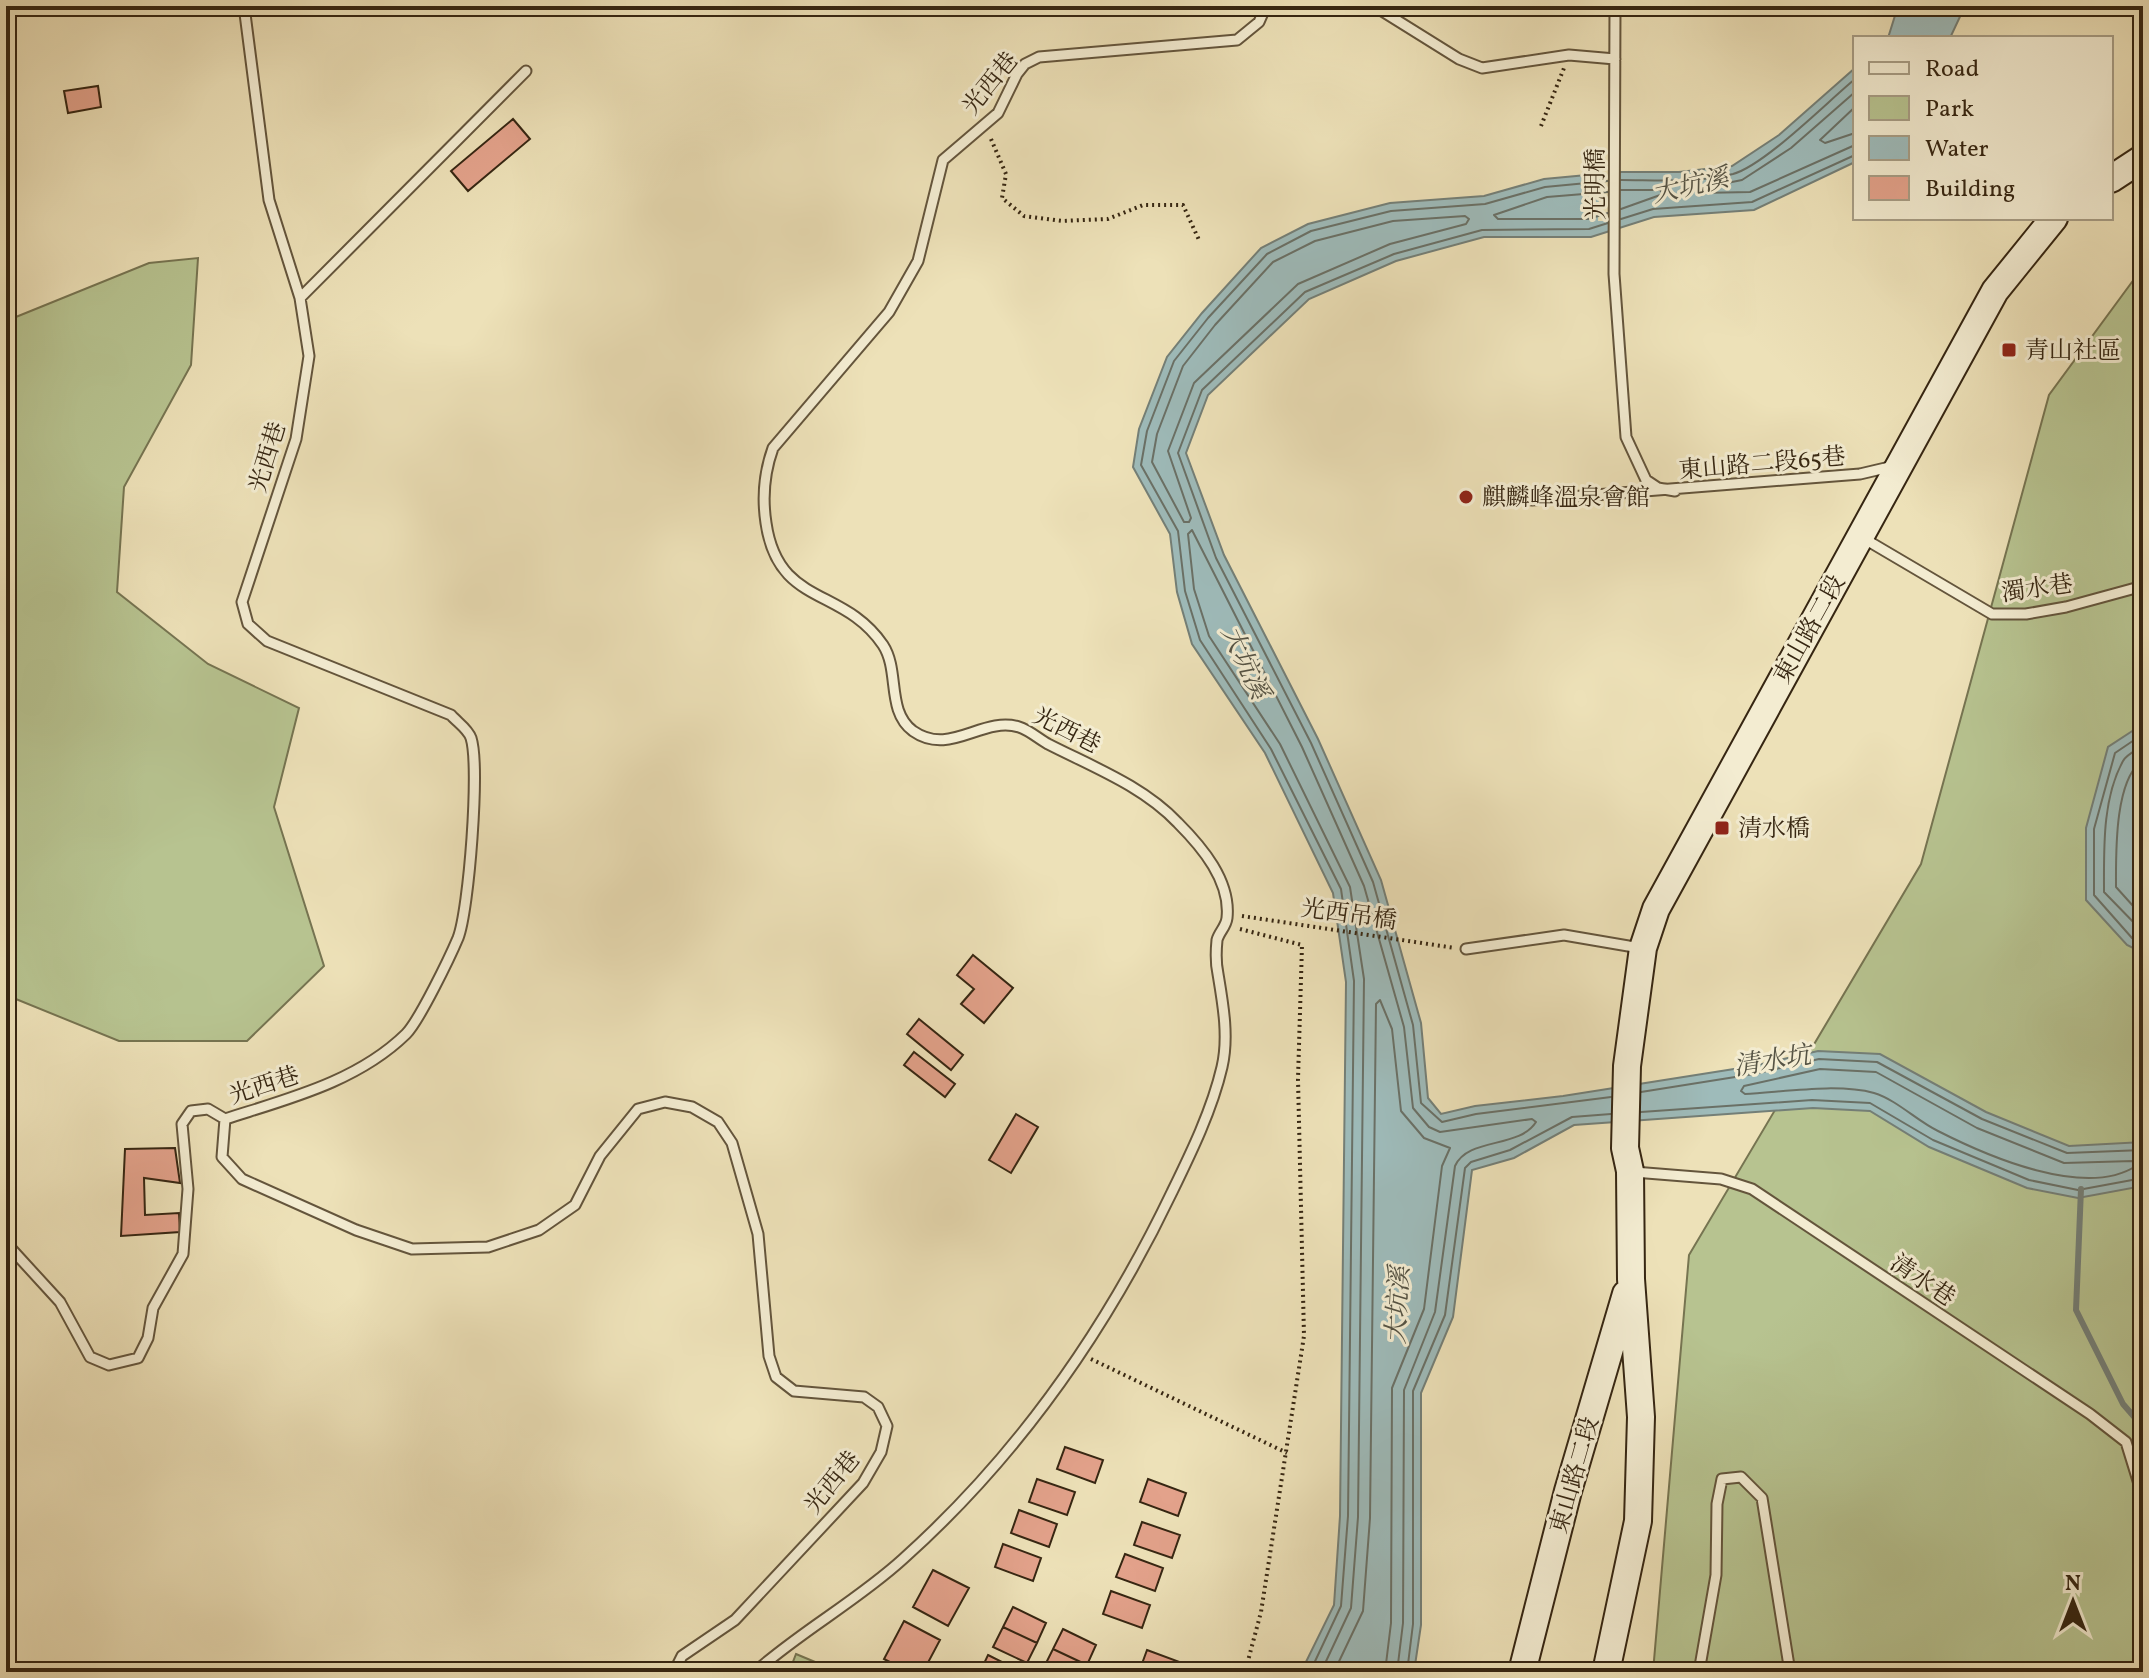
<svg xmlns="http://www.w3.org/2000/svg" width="2149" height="1678" font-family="Vollkorn,'Noto Serif TC',serif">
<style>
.green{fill:#b7c390;stroke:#767451;stroke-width:2}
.water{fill:#9ebbba;stroke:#747f77;stroke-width:2}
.pier{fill:#ede1b8}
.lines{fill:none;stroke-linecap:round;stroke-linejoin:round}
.shore{stroke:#6a7066;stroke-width:2}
.stream{stroke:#747f77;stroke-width:6}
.building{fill:#e3a28b;stroke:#362612;stroke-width:2}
.service-casing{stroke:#64553c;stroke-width:13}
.secondary-casing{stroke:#362612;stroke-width:30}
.path{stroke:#362612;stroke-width:4;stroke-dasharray:2 4;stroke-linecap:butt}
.service{stroke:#f3ecd1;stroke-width:9}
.secondary{stroke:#f3ecd1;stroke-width:26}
.poi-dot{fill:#8f2418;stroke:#f3ecd1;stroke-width:3}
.labels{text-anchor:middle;stroke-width:6;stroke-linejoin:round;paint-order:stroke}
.street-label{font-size:24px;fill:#362612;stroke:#f3ecd1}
.poi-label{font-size:24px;fill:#362612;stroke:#f3ecd1;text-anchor:start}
.water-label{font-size:26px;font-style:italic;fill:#555344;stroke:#f3ecd1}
</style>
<rect width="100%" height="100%" fill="#ede1b8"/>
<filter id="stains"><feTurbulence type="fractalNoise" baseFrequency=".0025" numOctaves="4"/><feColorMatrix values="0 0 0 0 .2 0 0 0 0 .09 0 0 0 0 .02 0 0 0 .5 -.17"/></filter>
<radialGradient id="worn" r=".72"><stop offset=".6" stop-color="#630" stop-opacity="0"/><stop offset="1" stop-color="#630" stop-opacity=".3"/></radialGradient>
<path class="green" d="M198 258 191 365 124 487 117 592 208 664 299 708 274 807 324 966 247 1041H119L6 995V321L149 263Z
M2143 267V1672H1653L1689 1255 1921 864 2049 395Z
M796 1654 839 1672H789Z"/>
<path class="water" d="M1898 6H1965L1950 38H1888Z
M1855 68V162L1754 210 1654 217 1591 237H1484L1396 261 1309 299 1208 395 1186 453 1224 555 1318 739 1381 880 1421 1023 1428 1098 1441 1114 1475 1106 1563 1096 1753 1066 1818 1051 1880 1054 1986 1112 2069 1146 2143 1142V1186L2078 1198 2027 1188 1929 1147 1870 1111 1813 1108 1574 1125 1514 1158 1472 1170 1453 1317 1421 1393V1625L1414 1672H1301L1334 1605 1340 1516 1346 982 1333 893 1265 753 1192 644 1177 592 1170 534 1133 467 1139 429 1167 357 1202 313 1261 248 1308 224 1390 203 1484 196 1544 179 1619 172H1679L1732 166 1779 135Z
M2143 724V953L2127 945 2086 900V828L2108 747Z"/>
<path class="pier" d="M1620 168 1618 221H1598L1600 170Z"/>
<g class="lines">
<path class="shore" d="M1855 92 1791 148 1742 180 1702 188 1700 193 1750 192 1855 145
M1855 107 1820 140 1825 143 1855 133
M1621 180C1657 180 1697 183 1733 174 1765 165 1827 102 1855 79
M1621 209 1663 194 1660 190H1621
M1608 213 1588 219H1498L1494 215 1547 197 1608 192
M1465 216 1469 219 1466 224 1390 244 1298 284 1194 383 1168 451 1191 518 1189 522H1184L1152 462 1157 434 1183 366 1215 325 1273 262 1315 241 1393 221Z
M1621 219 1653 209 1752 202 1855 155
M1608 223 1589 229 1482 230 1394 254 1305 292 1202 390 1178 453 1216 558 1311 743 1373 882 1413 1025 1421 1103 1442 1122 1476 1114 1611 1097
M2143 734 2115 753 2094 829V895L2132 938 2143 944
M2143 746C2137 750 2127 754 2123 761 2102 799 2104 850 2104 892L2143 932
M2143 760C2114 779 2116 855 2116 887L2143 917
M1820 1069 1876 1072 1977 1128 2064 1163 2133 1161 2136 1166C2085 1199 1987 1156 1938 1131 1917 1121 1897 1100 1874 1093 1837 1083 1783 1092 1745 1094L1741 1091 1744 1086Z
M1641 1092 1754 1074 1819 1059 1877 1062 1982 1119 2067 1153 2143 1150
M1641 1112 1812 1100 1870 1103 1933 1140 2029 1180 2078 1190 2143 1178
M1310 1672 1341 1606 1348 1516 1354 981 1341 889 1271 749 1200 640 1185 591 1178 531 1141 465 1147 431 1174 361 1208 318 1267 254 1311 231 1391 211 1485 204 1545 187 1608 181
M1321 1672 1351 1608 1358 1517 1364 979 1350 887 1280 744 1209 636 1194 589 1188 534 1192 530 1302 747 1364 886 1404 1027 1413 1108 1429 1127 1440 1132 1532 1119 1536 1122C1519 1149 1468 1137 1455 1166L1435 1312 1404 1390 1403 1623 1397 1672
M1334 1672 1363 1611 1370 1518 1376 1004 1380 1000 1392 1029 1401 1111 1424 1138 1450 1148 1442 1166 1424 1309 1392 1388 1391 1623 1385 1672
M1407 1672 1413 1624V1391L1445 1315 1465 1168 1471 1162 1510 1150 1572 1117 1611 1114"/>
<path class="stream" d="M2081 1189 2076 1310 2123 1404 2143 1427"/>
</g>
<path class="building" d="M98 86 101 107 68 113 64 91Z
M513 119 530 139 468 191 451 171Z
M973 955 1013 988 984 1023 961 1004 974 989 957 975Z
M919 1019 963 1055 951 1070 907 1034Z
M914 1052 955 1084 945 1097 904 1065Z
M1016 1114 1038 1127 1011 1173 989 1160Z
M175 1148 180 1183 144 1178 145 1215 179 1213 180 1232 121 1236 125 1149Z
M1065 1447 1103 1460 1095 1483 1057 1469Z
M1037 1479 1075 1492 1067 1515 1029 1502Z
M1148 1479 1186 1493 1178 1516 1140 1502Z
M1019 1510 1057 1524 1049 1547 1011 1533Z
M1142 1522 1180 1535 1172 1558 1134 1545Z
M1003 1544 1041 1558 1033 1581 995 1567Z
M1125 1554 1163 1568 1155 1591 1116 1577Z
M933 1570 969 1588 948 1626 913 1607Z
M1111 1591 1150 1605 1142 1628 1103 1614Z
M1013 1607 1046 1623 1037 1643 1003 1627Z
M904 1621 940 1640 923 1672H909L884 1659Z
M1003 1627 1037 1643 1027 1663 993 1647Z
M1063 1629 1096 1645 1087 1665 1053 1649Z
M1053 1649 1087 1665 1083 1672 1043 1669Z
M1147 1650 1185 1664 1182 1672H1139Z
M988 1655 1022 1672H980Z"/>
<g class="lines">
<defs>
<path id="service" d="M244 6 269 200 300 298 309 356 296 439 242 602 248 624 267 641 451 715C457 722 468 729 471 738 480 766 469 910 458 938 450 957 419 1021 406 1034 357 1082 287 1099 225 1119L222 1157 242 1179 356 1230 412 1249 488 1247 539 1230 575 1205 600 1156 638 1109 665 1102 692 1107 718 1122 732 1143 758 1234 769 1356 776 1377 794 1391 864 1397 878 1407 887 1426 881 1452 863 1483 735 1620 682 1656 674 1672
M1374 6 1459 59 1482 68 1569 55 1615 59
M1615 6 1614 274 1626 437 1646 480 1658 488 1675 491
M300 298 526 71
M1532 500 1860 474 1894 466
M1863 538 1992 614H2026L2066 607 2143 586
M1466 949 1564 935 1640 948
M1634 1172 1721 1179 1752 1189 2090 1414 2126 1442 2143 1497
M6 1243 60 1302 90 1357 109 1365 138 1358 148 1338 153 1308 183 1254 188 1189 182 1124 191 1111 208 1109 225 1119
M755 1672C801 1631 857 1601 903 1559 1019 1455 1105 1332 1172 1192 1191 1153 1212 1110 1222 1067 1229 1037 1223 1004 1218 974 1216 965 1216 950 1217 940 1219 932 1226 927 1227 918 1231 881 1202 847 1178 823 1143 786 1093 767 1048 744 1039 739 1029 730 1019 727 982 716 950 757 913 731 886 711 900 671 883 645 843 586 778 607 766 523 762 497 764 473 773 448L889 312 918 261 943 160 998 113 1017 74 1025 64 1039 57 1237 40 1259 22 1266 6
M1699 1672 1716 1575 1717 1504 1722 1479 1741 1477 1762 1498 1790 1672"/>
<path id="secondary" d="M2111 179 2143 158
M1522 1672 1568 1491 1626 1294
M1606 1672 1638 1521 1641 1417 1631 1279 1630 1171 1625 1148 1627 1066 1643 948 1656 909 1995 291 2054 218"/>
</defs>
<use href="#service" class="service-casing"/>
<use href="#secondary" class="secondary-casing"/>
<path class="path" d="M1541 126 1564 68
M991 139 1006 174 1002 198 1024 216 1062 221 1108 219 1143 205H1183L1199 240
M1242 916 1455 948
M1240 929 1302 945 1298 1079 1304 1336 1261 1612 1245 1672
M1091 1359 1287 1453"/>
<use href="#service" class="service"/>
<use href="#secondary" class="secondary"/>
</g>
<g class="poi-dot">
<rect x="2001" y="342" width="16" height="16" rx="4"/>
<circle cx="1466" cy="497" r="8"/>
<rect x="1714" y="820" width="16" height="16" rx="4"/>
</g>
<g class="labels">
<g class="street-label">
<text transform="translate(990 83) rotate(-51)" y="8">光西巷</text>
<text transform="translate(1595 184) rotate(-90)" y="8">光明橋</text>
<text transform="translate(267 457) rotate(-73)" y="8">光西巷</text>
<text transform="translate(1762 463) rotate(-5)" y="8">東山路二段65巷</text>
<text transform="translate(2037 588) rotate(-8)" y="8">濁水巷</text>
<text transform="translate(1809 629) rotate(-61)" y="8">東山路二段</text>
<text transform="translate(1067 730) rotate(27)" y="8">光西巷</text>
<text transform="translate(1349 914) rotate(8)" y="8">光西吊橋</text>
<text transform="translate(264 1085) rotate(-18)" y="8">光西巷</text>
<text transform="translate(1923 1280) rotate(34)" y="8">清水巷</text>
<text transform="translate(1574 1475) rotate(-74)" y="8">東山路二段</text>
<text transform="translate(832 1482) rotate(-51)" y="8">光西巷</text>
</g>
<g class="poi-label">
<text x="2025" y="358">青山社區</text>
<text x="1482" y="505">麒麟峰溫泉會館</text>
<text x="1738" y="836">清水橋</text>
</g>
<g class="water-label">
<text transform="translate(1690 185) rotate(-13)" y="9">大坑溪</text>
<text transform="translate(1246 662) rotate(65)" y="9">大坑溪</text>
<text transform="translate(1772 1060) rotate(-9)" y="9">清水坑</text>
<text transform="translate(1397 1305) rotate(-87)" y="9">大坑溪</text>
</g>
</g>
<rect width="2149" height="1678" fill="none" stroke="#ede1b8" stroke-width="32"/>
<rect x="8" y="8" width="2133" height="1662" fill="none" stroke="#362612" stroke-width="4"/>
<rect x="16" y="16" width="2117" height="1646" fill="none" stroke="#362612" stroke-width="2"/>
<rect x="1853" y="36" width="260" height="184" fill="#f3ecd1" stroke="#a79d85" stroke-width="2"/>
<rect x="1869" y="62" width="40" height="12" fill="#f3ecd1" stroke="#a79d85" stroke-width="2"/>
<text x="1925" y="76" font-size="24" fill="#362612">Road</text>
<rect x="1869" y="96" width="40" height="24" fill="#b7c390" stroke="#a79d85" stroke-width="2"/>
<text x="1925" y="116" font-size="24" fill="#362612">Park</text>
<rect x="1869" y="136" width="40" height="24" fill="#9ebbba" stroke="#a79d85" stroke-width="2"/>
<text x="1925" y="156" font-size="24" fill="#362612">Water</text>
<rect x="1869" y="176" width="40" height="24" fill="#e3a28b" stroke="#a79d85" stroke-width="2"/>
<text x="1925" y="196" font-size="24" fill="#362612">Building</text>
<g transform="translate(2073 1602)" stroke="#f3ecd1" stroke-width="6" paint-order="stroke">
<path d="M0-6L14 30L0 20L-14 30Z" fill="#362612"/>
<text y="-12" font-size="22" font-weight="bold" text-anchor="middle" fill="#362612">N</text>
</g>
<rect width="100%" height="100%" filter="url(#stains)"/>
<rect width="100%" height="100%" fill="url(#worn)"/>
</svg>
